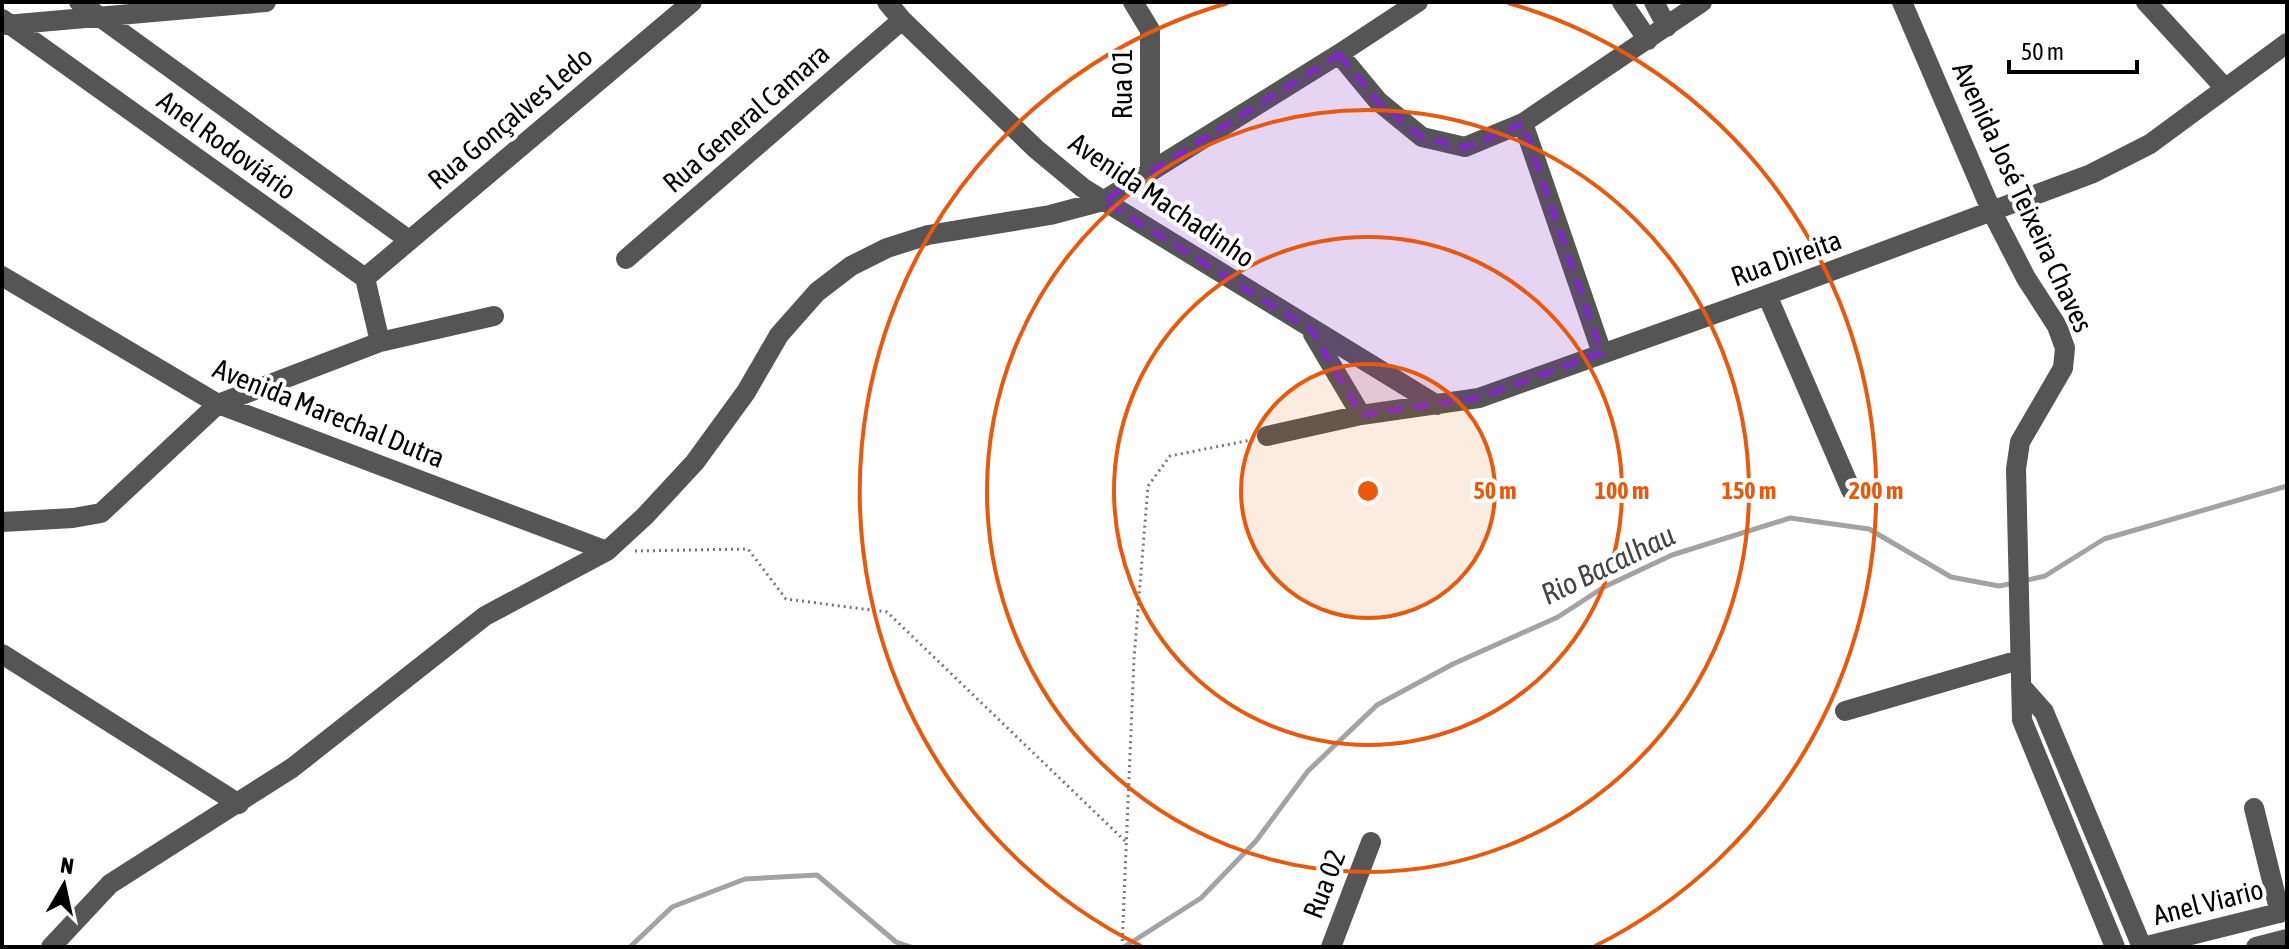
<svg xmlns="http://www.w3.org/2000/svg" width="2289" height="949" font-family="'Asap Condensed',sans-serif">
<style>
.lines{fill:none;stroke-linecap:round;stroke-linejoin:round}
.stream{stroke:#a3a3a3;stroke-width:5}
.path{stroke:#777;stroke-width:3;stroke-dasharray:2 4;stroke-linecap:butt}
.minor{stroke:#555;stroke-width:20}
.marked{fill:#7b2cbf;fill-opacity:0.2;stroke:#7b2cbf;stroke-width:6;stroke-dasharray:16 10;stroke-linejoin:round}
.ring{fill:none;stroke:#e8590c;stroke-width:4}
.labels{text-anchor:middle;stroke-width:8;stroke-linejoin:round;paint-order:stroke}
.street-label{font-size:28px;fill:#000;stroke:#fff}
.water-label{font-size:30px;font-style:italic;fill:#444;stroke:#fff}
.centre{fill:#e8590c;stroke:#fff;stroke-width:4}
.ring-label{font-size:24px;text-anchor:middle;font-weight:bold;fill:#e8590c;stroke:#fff;stroke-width:8;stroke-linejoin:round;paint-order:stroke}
</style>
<rect width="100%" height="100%" fill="#fff"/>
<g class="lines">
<path class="stream" d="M2023 581 2045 576 2104 539 2287 486
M630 947 672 907 745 879 817 875 896 942 911 947
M1124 947 1201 898 1256 841 1308 771 1377 705 1453 664 1558 617 1604 587 1672 555 1790 518 1869 529 1951 577 1999 586 2014 583"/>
<path class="path" d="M635 551 748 549 786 599 887 612 1125 841
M1122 947 1134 659 1148 486 1170 456 1251 440"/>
<path class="minor" d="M79 2 409 240
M887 2 902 20 1036 149 1083 188 1437 405
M1133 2 1150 30V172
M1622 2 1648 40
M1654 2 1667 27
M1902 2 1992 212 2026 278 2057 326 2065 348 2063 368 2020 442 2016 469 2022 720 2115 947
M2146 2 2224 87
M2 19 365 278 380 342
M6 25 266 2
M1339 54 1378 101 1422 137 1465 147 1523 123 1702 2
M1523 123 1602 353
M626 259 902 20
M2 276 218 404 607 551
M365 278 692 2
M1767 295 1851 490
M1313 334 1361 415
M1267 436 1361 415 1479 398 1767 295 2091 174 2150 144 2287 43
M2 522 73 518 101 513 218 404 380 342 494 316
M2 654 239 804
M2021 686 2044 712 2142 947
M1845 711 2019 660
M2254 808 2280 913
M51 947 110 884 292 768 485 616 607 551 645 516 695 462 746 392 779 335 817 292 851 266 887 248 928 235 1050 215 1103 201 1339 54 1418 2
M1331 947 1371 842
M2143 947 2287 911
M2256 947 2287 939"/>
</g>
<path class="marked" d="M1339 54 1378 101 1422 137 1465 147 1523 123 1602 353 1479 398 1361 415 1311 330 1103 201Z"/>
<circle cx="1368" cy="491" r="127" fill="#e8590c" fill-opacity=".12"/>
<g class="ring">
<circle cx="1368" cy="491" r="127"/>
<circle cx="1368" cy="491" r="254"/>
<circle cx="1368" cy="491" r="381"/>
<path d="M1141 946A508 508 0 0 1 1228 3M1508 3A508 508 0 0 1 1595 946"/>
</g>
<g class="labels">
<g class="street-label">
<text transform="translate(1122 84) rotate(-90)" y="10">Rua 01</text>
<text transform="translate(510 118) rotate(-40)" y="10">Rua Gonçalves Ledo</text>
<text transform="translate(746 118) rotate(-41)" y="10">Rua General Camara</text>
<text transform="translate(227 145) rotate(36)" y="10">Anel Rodoviário</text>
<text transform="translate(2023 197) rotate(65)" y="10">Avenida José Teixeira Chaves</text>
<text transform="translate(1162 200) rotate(34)" y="10">Avenida Machadinho</text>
<text transform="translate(1786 258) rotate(-20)" y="10">Rua Direita</text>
<text transform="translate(329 413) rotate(22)" y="10">Avenida Marechal Dutra</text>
<text transform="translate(1324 884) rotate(-69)" y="10">Rua 02</text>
<text transform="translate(2208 902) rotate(-14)" y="10">Anel Viario</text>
</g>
<g class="water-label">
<text transform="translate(1608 565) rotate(-26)" y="10">Rio Bacalhau</text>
</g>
</g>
<circle cx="1368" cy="491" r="12" class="centre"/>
<g class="ring-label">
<text x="1495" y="499">50 m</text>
<text x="1622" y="499">100 m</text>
<text x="1749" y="499">150 m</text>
<text x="1876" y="499">200 m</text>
</g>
<rect width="2289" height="949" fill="none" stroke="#000000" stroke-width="8"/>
<g transform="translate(64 885) rotate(9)" stroke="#ffffff" stroke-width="6" paint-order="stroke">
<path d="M0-6L14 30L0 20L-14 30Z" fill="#000000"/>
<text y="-12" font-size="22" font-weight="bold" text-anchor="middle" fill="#000000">N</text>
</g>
<path d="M2009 60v12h128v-12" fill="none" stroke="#000000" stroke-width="4"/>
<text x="2021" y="60" font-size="24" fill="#000000" stroke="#ffffff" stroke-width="6" paint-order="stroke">50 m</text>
</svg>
